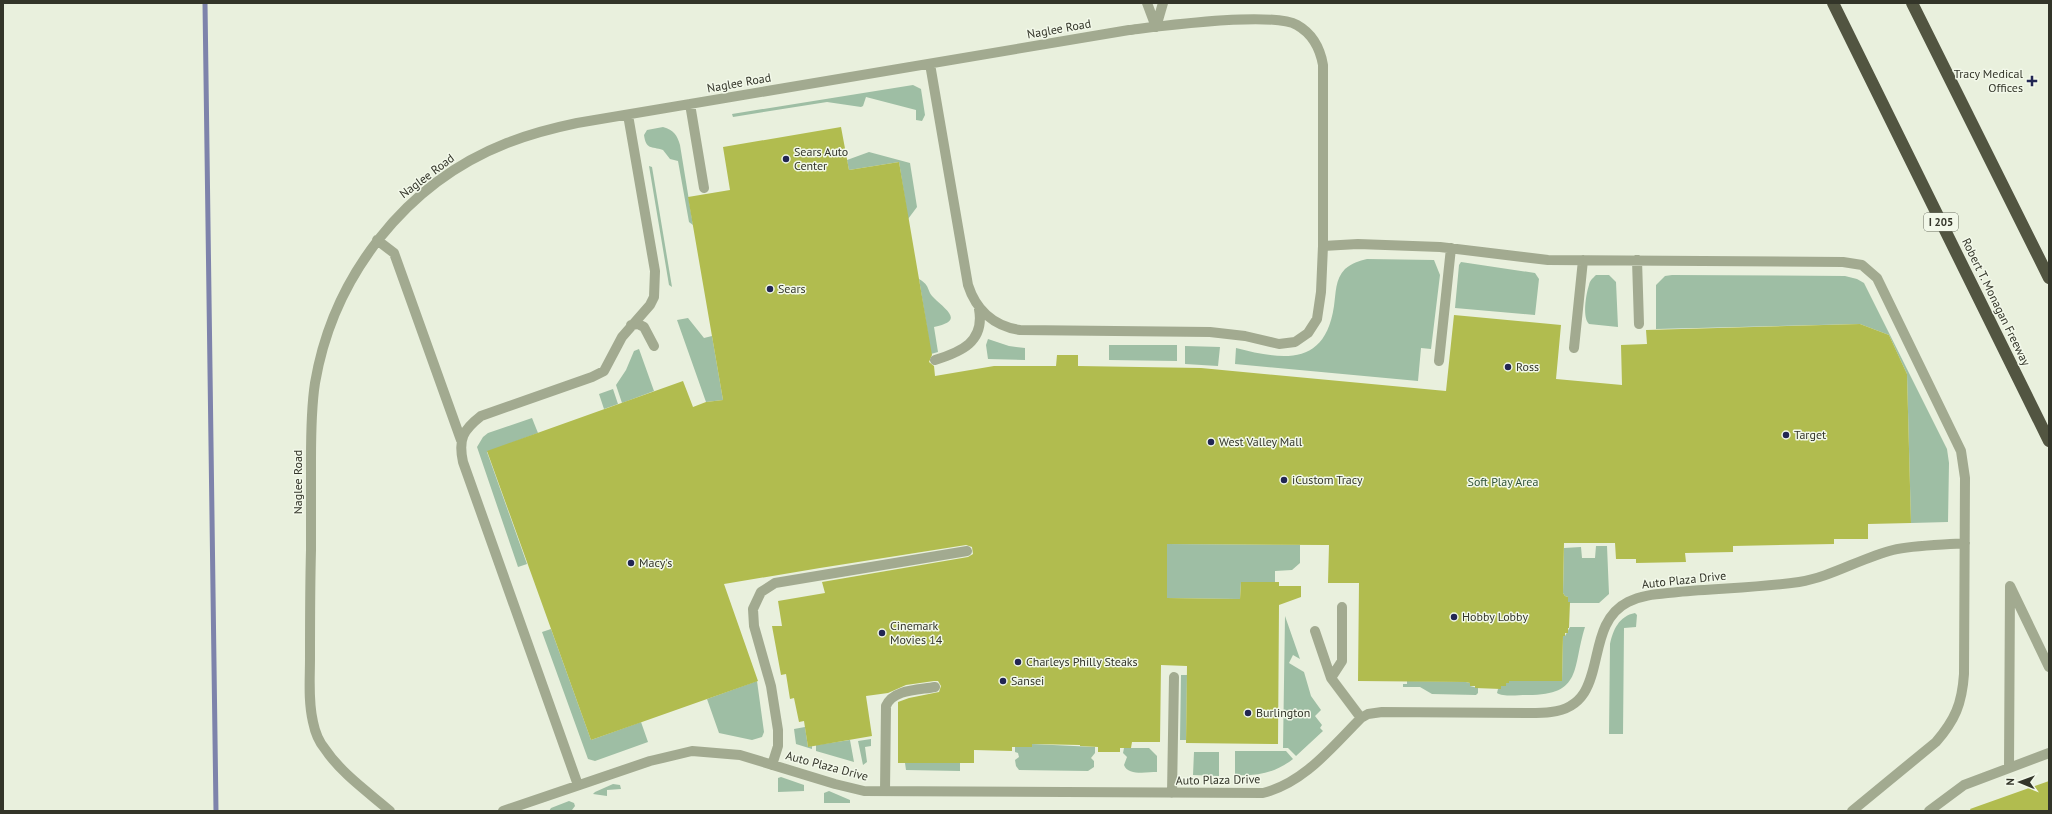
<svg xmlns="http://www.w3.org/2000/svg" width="2052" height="814" font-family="'PT Sans',sans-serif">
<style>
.green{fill:#9ebea4}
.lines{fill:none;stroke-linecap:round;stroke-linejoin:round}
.stream{stroke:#7e83ab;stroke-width:5}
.building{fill:#b1bc4f}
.service{stroke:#a2aa90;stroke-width:10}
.motorway{stroke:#525541;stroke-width:12}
.poi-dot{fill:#222653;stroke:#f2f8e9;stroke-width:1.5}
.labels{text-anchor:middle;stroke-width:3;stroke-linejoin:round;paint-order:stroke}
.shield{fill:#f2f8e9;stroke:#6c7063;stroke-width:1}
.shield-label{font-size:11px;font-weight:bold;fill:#333529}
.street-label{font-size:12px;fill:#333529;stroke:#f2f8e9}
.poi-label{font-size:12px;fill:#333529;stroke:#f2f8e9;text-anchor:start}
.park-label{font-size:12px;fill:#2f5236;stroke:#f2f8e9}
</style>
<rect width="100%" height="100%" fill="#e9f0dd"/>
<path class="green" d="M913 85 921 89 925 115 922 121 916 120V110L866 97 863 106 861 107 827 102 733 117 732 114Z
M663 127C674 130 677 135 680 145L693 225 689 222 678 161 670 159 663 150C651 146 646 150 644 135L647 130Z
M869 152 910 163 917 207 908 219 899 162 849 170 847 160Z
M649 166 652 167 672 287 669 285Z
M1367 259 1434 260 1440 275 1431 349 1421 348 1418 381 1235 364 1236 348C1283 360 1325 367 1334 306 1336 293 1335 279 1345 269 1352 263 1359 261 1367 259Z
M1461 262 1535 273 1539 279 1535 315 1455 308 1459 265Z
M1596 275H1609L1616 282 1618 327 1589 324C1582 318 1586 294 1589 285 1590 280 1593 278 1596 275Z
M1672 275 1845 276 1857 279 1864 283 1947 449 1949 463 1948 522 1911 523 1907 374 1889 335 1860 324 1656 329V285L1665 276Z
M919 279C931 286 926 290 934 298 946 310 965 321 934 327L938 352 931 354Z
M688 318 704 338 712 336 723 400 706 402 677 320Z
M988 339 1009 346 1025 348V360L988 359 986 345Z
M1109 345H1177V361L1109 360Z
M1185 346 1220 347 1218 366 1185 364Z
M639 349 654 391 622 403 616 385 626 370 634 351Z
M613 389 618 404 604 409 599 394Z
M532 418 538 433 487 452 527 564 518 567 477 447 483 437 488 433Z
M1167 544 1300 545V563L1292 570 1275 571V582H1241L1240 599 1167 598Z
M1596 546H1607L1609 594 1599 603H1570L1568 602V597L1565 596 1563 593 1564 548 1581 547 1582 558H1595Z
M1635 613 1637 615 1636 627 1624 628 1623 734H1609L1610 644C1613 630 1619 616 1635 613Z
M1285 616 1300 659 1293 655 1289 663 1304 672 1311 696 1321 710 1315 716 1322 725 1320 728 1323 731 1296 756 1288 748H1283Z
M1570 627H1585C1572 668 1583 695 1528 695 1519 695 1503 697 1497 693L1498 689 1501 686H1506V683H1509V681H1562L1563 636H1565Z
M551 629 591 740 641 722 648 742 595 761 588 759 542 632Z
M1181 675H1187L1186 740H1180Z
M757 681 764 732 762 737 752 740 719 733 707 699Z
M1407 681 1466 682 1470 683V686L1478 688V693L1476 695 1432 694 1420 687H1403V684H1407Z
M805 727 808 747 812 746V749L796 744 794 729Z
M871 739V746L865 747 867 762 863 765 858 741Z
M850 740 854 762 816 751V745Z
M1032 744 1095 747V753L1091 758 1094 761V767L1088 771 1019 770 1016 766 1015 760 1019 757 1018 753 1015 752V747H1031Z
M1124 748H1149L1157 756V772C1147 772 1128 776 1124 765L1127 757 1123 753Z
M1235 751H1286L1293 759C1275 773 1258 776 1235 775Z
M1194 752H1219V776L1193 775Z
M905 763H960V771L906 770Z
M781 777 804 785V791L778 792V778Z
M613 784 620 785 621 789 607 790V796L593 794 595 792Z
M829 791 850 800V803H824V793Z
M569 801 574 803 575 806 572 810 549 811 551 808Z"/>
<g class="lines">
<path class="stream" d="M205 3 216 811"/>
</g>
<path class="building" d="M841 127 849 170 899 162 932 355 929 362 934 366 935 376 994 366H1056L1057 355H1078V366L1201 368 1446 391 1454 315 1561 325 1556 379 1622 385 1621 345 1647 344 1646 330 1860 324 1889 335 1907 374 1911 523 1868 524V539H1834V544L1733 546V552L1685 553 1686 562 1636 563V559H1616L1615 543H1564L1563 593 1565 596 1568 597V602H1570L1569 628H1568V633H1565V636H1563L1562 681H1509V683H1506V686H1501V689L1475 688V686H1470V683L1466 682 1358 681 1359 583H1328L1329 545 1167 544V598L1240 599 1241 582H1279V586H1301V597L1279 605 1278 744 1186 743 1187 666 1161 665 1160 742H1132L1131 748H1120V752H1098V747L1080 746V745L1032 744V747H1012V751L974 750V763H898V702L909 698 939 692 941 686 938 681H934L906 685 888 693 866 696 872 736 808 747 804 721 799 722 794 698 790 699 786 674 781 675 772 626H782L778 601 825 593 822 582 968 557 973 554 972 547 966 545 820 568 724 584 758 681 591 740 487 451 683 381 693 407 706 402 723 400 688 197 730 190 723 147Z
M2049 781V811H1971L1970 809Z"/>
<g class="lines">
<path class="service" d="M1147 3 1156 27
M1156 27 1163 3
M690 104 704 188
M377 240 394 253 461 440
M1323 246 1358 244 1440 247 1548 260 1843 262 1862 265 1877 278 1961 451 1965 478 1964 674C1962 704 1955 720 1936 742L1852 811
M1637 260 1639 324
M631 325 638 324 644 327 654 346
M1574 348 1583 260
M935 360C961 352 985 342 979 309
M1439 361 1451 248
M1315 631 1331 678 1361 718
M1331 678 1342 661V607
M772 765 778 746V730L771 686 754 626 753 609 761 592 775 583 967 551
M2009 768 2010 586 2049 667
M578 785 463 462C458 439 463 430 481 416L592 377 604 371 622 337 650 305 654 297 655 271 628 115
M885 791 886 706C893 689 919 690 935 687
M1172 793 1174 677
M390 811C368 792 341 773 325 749 319 742 315 732 313 722 308 701 310 679 310 658 310 622 310 586 311 550 311 520 311 490 311 460 311 435 311 409 315 383 333 277 405 183 507 143 530 134 553 128 577 123L1129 30C1162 26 1271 11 1297 25 1313 34 1320 48 1323 65V246L1321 292 1317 319 1308 333 1295 342 1279 344 1245 336 1210 332 1020 330C994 326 976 310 968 285L930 64
M503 811 650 761 692 751 740 755 835 784 864 791 1263 793C1304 783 1332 747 1361 718L1368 714 1382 712 1529 713C1536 713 1544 713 1551 712 1613 705 1580 626 1628 602 1644 594 1662 594 1678 592 1718 588 1759 588 1799 582 1831 577 1861 558 1893 550 1913 545 1944 545 1965 543
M1929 811 1964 785 2049 753"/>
<path class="motorway" d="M1833 3 2049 441
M1912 3 2049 278"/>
</g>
<g class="poi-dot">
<path d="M2030 75h4v4h4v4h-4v4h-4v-4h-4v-4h4z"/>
<circle cx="786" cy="159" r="4"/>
<circle cx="770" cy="289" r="4"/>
<circle cx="1508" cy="367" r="4"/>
<circle cx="1786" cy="435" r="4"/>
<circle cx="1211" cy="442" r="4"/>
<circle cx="1284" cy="480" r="4"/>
<circle cx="631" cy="563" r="4"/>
<circle cx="1454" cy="617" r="4"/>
<circle cx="882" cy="633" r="4"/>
<circle cx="1018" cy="662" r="4"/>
<circle cx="1003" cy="681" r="4"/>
<circle cx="1248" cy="713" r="4"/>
</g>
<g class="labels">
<rect class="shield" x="1924" y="213" width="34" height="18" rx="3"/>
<g class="shield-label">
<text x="1941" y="226">I 205</text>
</g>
<g class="street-label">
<text transform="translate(1059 29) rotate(-10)" y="4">Naglee Road</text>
<text transform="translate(739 83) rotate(-10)" y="4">Naglee Road</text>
<text transform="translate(427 176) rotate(-37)" y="4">Naglee Road</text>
<text transform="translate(1996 302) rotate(64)" y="4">Robert T. Monagan Freeway</text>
<text transform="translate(298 482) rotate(-90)" y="4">Naglee Road</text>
<text transform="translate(1684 580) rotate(-6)" y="4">Auto Plaza Drive</text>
<text transform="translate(827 766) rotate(15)" y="4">Auto Plaza Drive</text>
<text transform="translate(1218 780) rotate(-1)" y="4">Auto Plaza Drive</text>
</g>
<g class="poi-label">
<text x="2023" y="78" text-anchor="end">Tracy Medical<tspan x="2023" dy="14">Offices</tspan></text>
<text x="794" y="156">Sears Auto<tspan x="794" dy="14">Center</tspan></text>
<text x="778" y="293">Sears</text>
<text x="1516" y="371">Ross</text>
<text x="1794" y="439">Target</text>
<text x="1219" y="446">West Valley Mall</text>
<text x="1292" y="484">iCustom Tracy</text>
<text x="639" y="567">Macy's</text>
<text x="1462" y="621">Hobby Lobby</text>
<text x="890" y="630">Cinemark<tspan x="890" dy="14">Movies 14</tspan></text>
<text x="1026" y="666">Charleys Philly Steaks</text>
<text x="1011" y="685">Sansei</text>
<text x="1256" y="717">Burlington</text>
</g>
<g class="park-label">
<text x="1503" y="486">Soft Play Area</text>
</g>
</g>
<rect width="2052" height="814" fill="none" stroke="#333529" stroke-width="8"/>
<g transform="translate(2020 782) rotate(271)" stroke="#f2f8e9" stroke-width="3" paint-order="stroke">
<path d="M0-3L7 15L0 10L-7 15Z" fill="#333529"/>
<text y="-6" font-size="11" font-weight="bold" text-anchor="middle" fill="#333529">N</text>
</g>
</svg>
